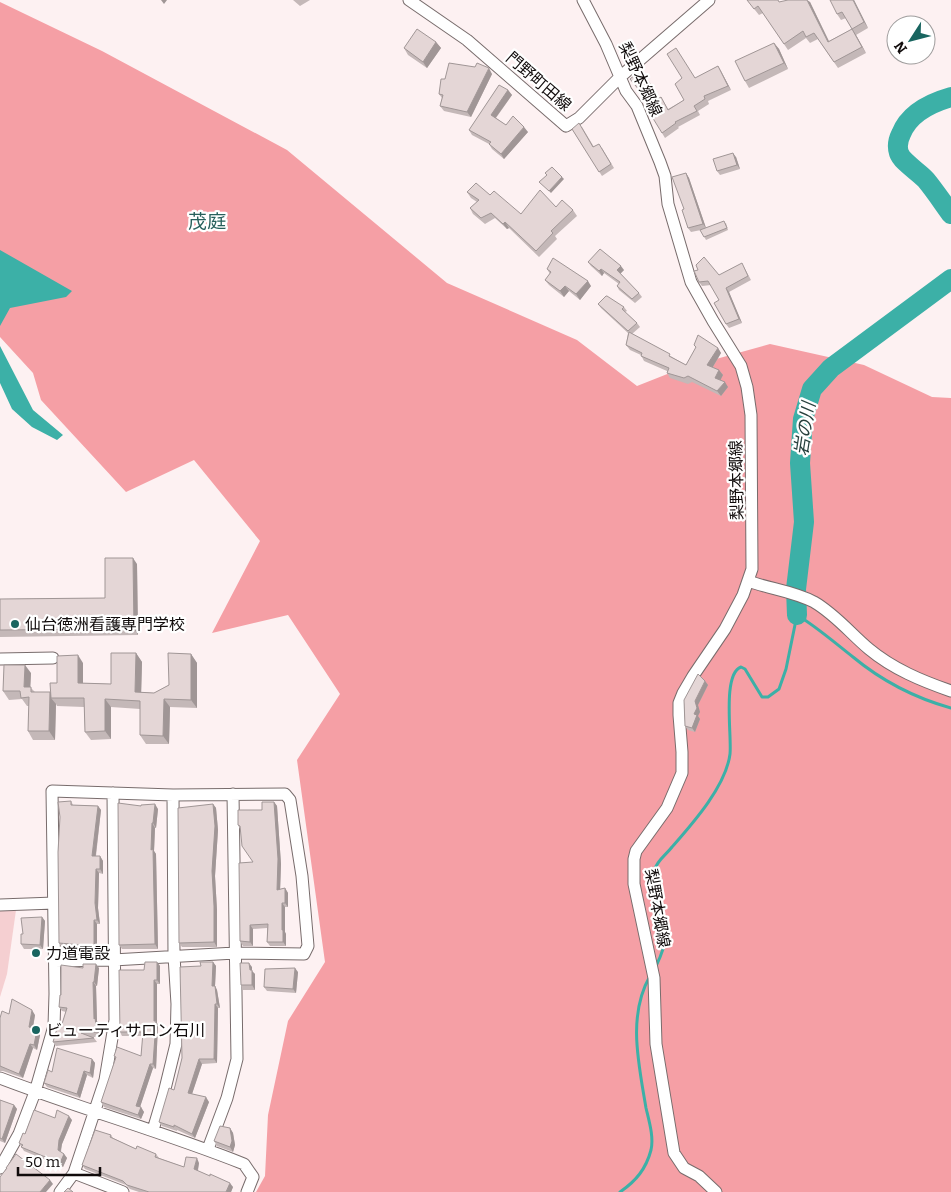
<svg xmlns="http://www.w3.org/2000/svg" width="951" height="1192" font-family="Bitter,'Noto Sans JP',serif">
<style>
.green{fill:#f5cfd1}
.forest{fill:#f59fa5}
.water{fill:#3cb0a7}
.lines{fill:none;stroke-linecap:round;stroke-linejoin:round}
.stream{stroke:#3cb0a7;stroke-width:3}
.river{stroke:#3cb0a7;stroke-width:20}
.minor-casing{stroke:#786c6c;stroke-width:13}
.minor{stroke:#fff;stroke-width:11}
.wall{fill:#c4b8b8}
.shaded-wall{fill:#a09696}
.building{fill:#e4d6d6;stroke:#a09696}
.poi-dot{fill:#196560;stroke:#fff;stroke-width:2}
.labels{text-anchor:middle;stroke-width:4.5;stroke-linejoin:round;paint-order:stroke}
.street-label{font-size:16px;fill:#100b0b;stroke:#fff}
.poi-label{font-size:16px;fill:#100b0b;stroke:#fff;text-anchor:start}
.water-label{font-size:18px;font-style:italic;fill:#27403d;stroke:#fff}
.quarter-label{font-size:19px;fill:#28605c;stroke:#fff}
</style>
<rect width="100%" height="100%" fill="#fdf1f2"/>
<path class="green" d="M16 910 7 974 0 997V911Z"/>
<path class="forest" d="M0 2 102 51 287 150 447 283 577 340 637 386 680 369 770 344 864 365 932 397 951 398V1192H256L265 1176 268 1115 288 1021 325 962 297 760 340 694 288 615 212 633 260 541 194 460 126 492 41 400 33 373 0 337Z"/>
<path class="water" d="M0 250 72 291 66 297 10 308 0 326Z
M0 346 33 410 63 435 57 440 32 427 12 409 0 383Z"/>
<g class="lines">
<path class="stream" d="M656 966C661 956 666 945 665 934 664 913 648 892 654 871 657 860 666 855 672 847 693 823 726 786 730 754 732 736 722 674 741 667L745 669 762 697H768L779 689 786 669 797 615C817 627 835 643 853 657 882 681 915 698 951 708
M620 1192C636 1181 646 1169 651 1150 654 1137 649 1121 646 1108 639 1065 627 1016 650 976"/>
<path class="river" d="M951 97C930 103 909 113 901 134 898 140 897 147 899 153 902 162 919 172 926 180 935 191 943 203 951 214
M797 615 796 589 804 522 800 463 803 419 812 389 831 368 951 279"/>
<defs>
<path id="minor" d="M409 0 467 40 566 126 579 118 620 77 709 0
M583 0 606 44 626 91 637 106 660 162 665 176 668 204 691 282 713 321 741 366 747 387 751 415 752 569 743 595 725 629 693 676 683 693 679 703V715L682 752V773L667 808 636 851 634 859V884L654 978 656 1044 674 1153 684 1168 699 1176 716 1192
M748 581C770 589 793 591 814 602 835 614 851 634 869 649 893 669 922 681 951 691
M0 659 53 658
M0 905 54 903
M0 1078C81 1109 164 1132 244 1164L253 1177 247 1192
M153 1130 164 1093 176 1044 177 1004 174 956 173 795
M208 1149 227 1098 237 1059 233 794
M0 1168 19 1134 35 1092 54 1026 55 994 52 791 173 795 285 794 290 800 302 876 308 946 304 954 235 953 113 960 55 961
M74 1173 123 1192
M60 1192 74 1173 105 1080 115 1020 113 793"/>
</defs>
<use href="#minor" class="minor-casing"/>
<use href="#minor" class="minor"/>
</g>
<path class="wall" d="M293 0H310L300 6Z
M747 0 779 2H810L829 41 852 29 846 18 841 20 837 14 854 0 868 28 856 35 866 53 838 68 818 39 810 43 806 38 788 50 763 13 759 15Z
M436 42 441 48 427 68 408 55 404 48Z
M774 43 779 49 788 69 749 88 745 81Z
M718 66 731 90 708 101 709 104 698 111 700 115 678 127 679 128 665 138 662 133 651 104 633 83 641 70 651 84 647 87 656 100 661 97 668 109 684 100 696 78Z
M475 67 492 74 471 117 444 111 440 106 442 98 439 94 445 79Z
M508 90 512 95 496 118 506 125 528 132 504 159 492 149 489 144 472 135 469 130Z
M582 127 594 147 602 148 614 168 602 176 572 129Z
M736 157 740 169 720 175 717 171Z
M686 173 689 178 706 228 726 223 728 230 706 240 701 230 691 232 688 228 684 209Z
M467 192 490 195 521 214 556 207 573 210 577 216 555 236 557 239 539 257 509 228 507 229 495 218 485 224 473 214 470 208 477 202 471 198Z
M588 262 624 270 620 274 639 293 642 297 635 303 619 290 617 286 619 284 604 273 602 276 591 266Z
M744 267 751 280 729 292 742 323 729 328 726 324 719 300 711 285 702 286 699 282Z
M547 269 591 286 580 300 569 291 564 297 549 285 545 280 550 274Z
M598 304 624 307 627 311 625 312 637 323 640 327 632 334 686 365 696 348 694 345 718 348 721 353 713 367 719 370 723 375 720 380 728 387 721 396 692 382 688 384 670 378 667 373V371L644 361 641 355 630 350 626 345 628 333 601 308Z
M137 564 138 635 0 637V599L105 598Z
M136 653 142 662 141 692 154 693 169 685 191 654 197 663V708L170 707 169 744H146L140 735V709L111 707V739L91 740 85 732 84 707 57 706 56 704 55 740H33L28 731 29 706H27L22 699 9 700 3 691 31 673 30 687 35 692H50L51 694 57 683 83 663V683L111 684Z
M705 681 708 685 698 705 700 712 698 716 700 719 695 732 688 730 685 726Z
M71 801 73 805 98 806 101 810 96 856H100L103 861V874L99 873 98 908 100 924H97V952L84 951 83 950 62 948 59 943Z
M274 802 277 806 281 864 280 889 285 888 288 893V907H285V932L286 934V946H270L267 942V928L253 929V946H243L240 941 253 862 240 829 238 825Z
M213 804 216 808 218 830 215 876 217 910V947H182L179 943Z
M141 806 158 809 156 828H155L154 851 156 854 158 949H122L119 945Z
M42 917 45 921 43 949H24L21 944 23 934Z
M157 962 160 966V984H157V1023L158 1025 156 1069 153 1068 140 1107 144 1112 141 1119 104 1107 101 1102 116 1059 114 1056H141L143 1036H122L120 1032Z
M213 962 216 966 215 986 217 990 220 1008H218L217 1063 202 1064 192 1094 209 1102 195 1138 177 1130V1131L162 1126 159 1122 174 1090 182 1058 201 966Z
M252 967V971L255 974V990H243L241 985Z
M83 968H99L97 986H96L97 1021 98 1023 100 1037H92L94 1038 97 1042 56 1046 53 1042 61 1027 66 1012 62 1011 59 1007 61 995Z
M298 972 296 993 267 991 264 987Z
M9 1014 35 1015 33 1029 37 1030 40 1035 37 1050 33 1048 23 1078 3 1071H0V1018Z
M92 1059 95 1063 93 1078 87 1075 80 1098 47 1087 44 1083 52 1072Z
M0 1100 14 1105 17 1109 5 1143 0 1141Z
M55 1118 72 1120 62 1144 61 1152 64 1154 67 1158 63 1167 24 1151 19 1143 25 1134Z
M230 1128 233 1133 235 1145 233 1152 217 1146 214 1141Z
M111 1135 113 1138 136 1149 156 1154 159 1158 184 1167 199 1163 198 1171 233 1187 231 1192H139L130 1189 126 1185 85 1169 82 1165Z"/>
<path class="shaded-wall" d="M161 0H167L164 4Z
M807 0 810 2 832 48 828 42Z
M853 0H854L868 28 864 22Z
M852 29 856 35 866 53 862 47Z
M436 42 441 48 427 68 423 62Z
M774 43 779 49 788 69 784 63Z
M718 66 721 71 731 90 728 86Z
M489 68 492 74 471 117 467 112Z
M508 90 512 95 494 120 491 115Z
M524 127 528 132 504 159 501 154Z
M733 153 736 157 740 169 737 165Z
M686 173 689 178 706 228 703 224Z
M562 177 564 179 551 193 549 191Z
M505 222 509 228 507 229 503 224Z
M621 266 624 270 620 274 617 270Z
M601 269 604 273 602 276 599 271Z
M588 281 591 286 580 300 576 294Z
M565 286 569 291 564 297 560 291Z
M726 288 729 292 742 323 739 319Z
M718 348 721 353 711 370 707 365Z
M719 370 723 375 719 383 715 378Z
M725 382 728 387 721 396 717 391Z
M133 558 137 564 138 635 134 629Z
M136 653 142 662 141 700 135 692Z
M191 654 197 663V708L191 700Z
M78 655 83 663V691L78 683Z
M25 665 31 673 30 695 24 687Z
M705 681 708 685 698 705 700 712 698 716 700 719 695 732 692 728 694 714 695 701Z
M50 692 54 698H51L56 704 55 740 49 731Z
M105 699 111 707V739L105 731Z
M164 699 170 707 169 744 163 736Z
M274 802 277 806 281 864 280 894 277 890Z
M155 804 158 809 156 828 153 823Z
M213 804 216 808 218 830 215 876 217 910V947L214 942 212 871Z
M98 806 101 810 95 861 92 856Z
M152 823 155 828 154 851 156 854 158 949 155 944 151 850Z
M100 856 103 861V874L100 869Z
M96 869 99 873 98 908 100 924 97 920 95 903Z
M285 888 288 893V907L285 903Z
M282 903 285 907V932L286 934V946L283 942 282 930Z
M42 917 45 921 43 949 40 945Z
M94 920 97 924V952L94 948Z
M250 925 253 929V946L250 942Z
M157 962 160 966V984L157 980Z
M213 962 216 966 215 986 217 990 220 1008 217 1004 212 986Z
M249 963 252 967V971L255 974V990L252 985Z
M96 964 99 968 97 986 94 982Z
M295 968 298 972 296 993 293 989Z
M154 980 157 984V1023L158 1025 156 1069 153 1064Z
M93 982 96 986 97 1021 98 1023 100 1037 97 1032 94 1019Z
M215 1004 218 1008 217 1063 214 1059Z
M32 1010 35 1015 32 1032 29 1027Z
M37 1030 40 1035 37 1050 34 1045Z
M30 1044 33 1048 23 1078 19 1074Z
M92 1059 95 1063 93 1078 90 1073Z
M199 1059 202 1064 191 1097 188 1093Z
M150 1064 153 1068 139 1110 136 1106Z
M84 1071 87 1075 80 1098 77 1094Z
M206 1097 209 1102 195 1138 192 1134Z
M14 1105 17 1109 5 1143 2 1139Z
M141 1107 144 1112 141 1119 138 1115Z
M69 1116 72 1120 62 1144 60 1154 58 1150 59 1140Z
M230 1128 233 1133 235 1145 233 1152 230 1147Z
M64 1154 67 1158 63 1167 60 1163Z
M197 1158 199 1163 197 1174 194 1169Z
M50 1180 53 1184 46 1192H40Z
M230 1183 233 1187 231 1192H226Z"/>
<path class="building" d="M747 0H778L779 2 788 0H807L828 42 852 29 862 47 834 62 814 33 806 37 803 31 784 44 758 6 754 9Z
M830 0H853L864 22 852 29 842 12 837 14Z
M417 29 436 42 423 62 404 48Z
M774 43 784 63 745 81 735 61Z
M676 48 695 78 718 66 728 86 704 96 705 99 694 106 697 111 675 122 676 123 662 133 646 107 661 97 668 110 684 100 675 84 682 78 667 54Z
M449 63 475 67 477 63 489 68 467 112 440 106 443 95 439 94 441 79H445Z
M641 70 648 79 644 83 655 99 650 103 630 79Z
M499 85 508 90 491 115 506 125 513 116 524 127 501 154 489 144 491 142 469 130Z
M579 123 593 147 599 144 611 164 599 172 572 129Z
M733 153 737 165 717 171 713 159Z
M552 167 562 177 549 191 539 182 547 175 545 173Z
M686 173 703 224 688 228 682 210 684 209 672 177Z
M476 183 490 195 494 191 521 214 540 190 556 207 562 200 573 210 551 231 553 233 536 251 505 222 503 224 491 213 481 218 470 208 479 200 467 192Z
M724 221 727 228 704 237 700 230Z
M600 249 621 266 617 270 639 293 632 299 617 286 620 282 601 269 599 271 588 262Z
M704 257 719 275 742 263 748 276 726 288 739 319 726 324 714 303 719 300 708 281 699 282 694 271 698 270 696 265Z
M553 258 588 281 576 294 565 286 560 291 545 280 551 272 547 269Z
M606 296H607L624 307 622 309 637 323 628 331 598 304Z
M629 332 670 354 669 356 686 365 696 347 694 345 698 335 718 348 707 365 719 370 715 378 725 382 717 391 688 376 684 378 667 373 669 368 641 356 642 353 626 345Z
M105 558H133L134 629 0 630V599L105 598Z
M111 653H136L135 692 154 693 169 685 168 653 191 654V700L164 699 163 736 140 735V701L105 699V731L85 732 84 698H51L50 683H57V656L78 655V683L111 684Z
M4 665H25L24 687H31V692H50L49 731H28L29 697 21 698 20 691H3Z
M698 674 705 681 695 701 697 708 694 714 697 715 692 728 685 726 684 700Z
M71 801V805L98 806 92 856H100V869H96L95 903 97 920H94V948L81 947 82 945 59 943 58 852 60 817 58 802Z
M262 802H274L278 859 277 890 285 888V903H282V930H283V942H267L268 924 250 925V942L240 941 239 863 253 862 242 846 240 826 238 825V810H262Z
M118 803 141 806V805L155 804 153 823H152L151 850 153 849 155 944 119 945Z
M213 804 215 826 212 871 214 906V942L179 943 178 808Z
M42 917 40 945 21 944V934H23L21 918Z
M145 962H157V980H154V1021H156L153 1064H150L136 1106 141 1107 138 1115 101 1102 116 1057 114 1056 117 1047 141 1056 143 1032H120L119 970H144Z
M200 962H213L212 986H215L217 1004H215L214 1059H199L188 1093 206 1097 192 1134 174 1125V1127L159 1122 169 1088 174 1090 182 1058 180 967 201 966Z
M240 963H249L250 970H252V985H241Z
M83 964H96L94 982H93L94 1019 95 1018 97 1032 81 1033 94 1038 53 1042 58 1025 61 1027 67 1008 59 1007 60 995H61V965L83 968Z
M295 968 293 989 264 987 265 969Z
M12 999 32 1010 29 1027 37 1030 34 1045 30 1044 19 1074 0 1066V1018L2 1011 9 1014Z
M57 1048 92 1059 90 1073 84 1071 77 1094 44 1083 48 1070 52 1072Z
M0 1100 14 1105 2 1139 0 1138Z
M34 1110 55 1118 57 1110 69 1116 59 1140 58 1150 64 1154 60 1163 21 1147 23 1145 19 1143 23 1133 25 1134Z
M220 1126 230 1128 232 1141 230 1147 214 1141Z
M95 1130 111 1135 110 1137 136 1149 137 1146 156 1154 155 1157 184 1167 186 1157 197 1158 194 1169 210 1176V1174L230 1183 226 1192H149L127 1185 123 1181 82 1165Z
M16 1154 50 1180 40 1192H0V1177L7 1168H6Z
M68 1188 73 1192H64Z"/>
<g class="poi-dot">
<circle cx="15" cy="624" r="5"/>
<circle cx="36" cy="953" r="5"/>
<circle cx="36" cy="1030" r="5"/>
</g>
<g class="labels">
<g class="street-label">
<text transform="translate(641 79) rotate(65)" y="6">梨野本郷線</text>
<text transform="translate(539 81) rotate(41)" y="6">門野町田線</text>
<text transform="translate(736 480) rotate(-91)" y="6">梨野本郷線</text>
<text transform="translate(658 908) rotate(80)" y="6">梨野本郷線</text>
</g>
<g class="poi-label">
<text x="25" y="630">仙台徳洲看護専門学校</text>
<text x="46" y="959">力道電設</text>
<text x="46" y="1036">ビューティサロン石川</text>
</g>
<g class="water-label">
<text transform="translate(805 429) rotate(-81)" y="6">岩の川</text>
</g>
<g class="quarter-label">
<text x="207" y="228">茂庭</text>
</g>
</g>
<g transform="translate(911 40) rotate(234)"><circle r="24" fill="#ffffff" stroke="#9f9d9d"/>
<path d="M0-4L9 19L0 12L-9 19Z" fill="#196560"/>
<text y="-8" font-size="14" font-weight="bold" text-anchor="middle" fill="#100b0b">N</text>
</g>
<path d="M18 1167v8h82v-8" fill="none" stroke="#100b0b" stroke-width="2.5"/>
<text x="25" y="1167" font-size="15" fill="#100b0b" stroke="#ffffff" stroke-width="4" paint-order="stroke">50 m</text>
</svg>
